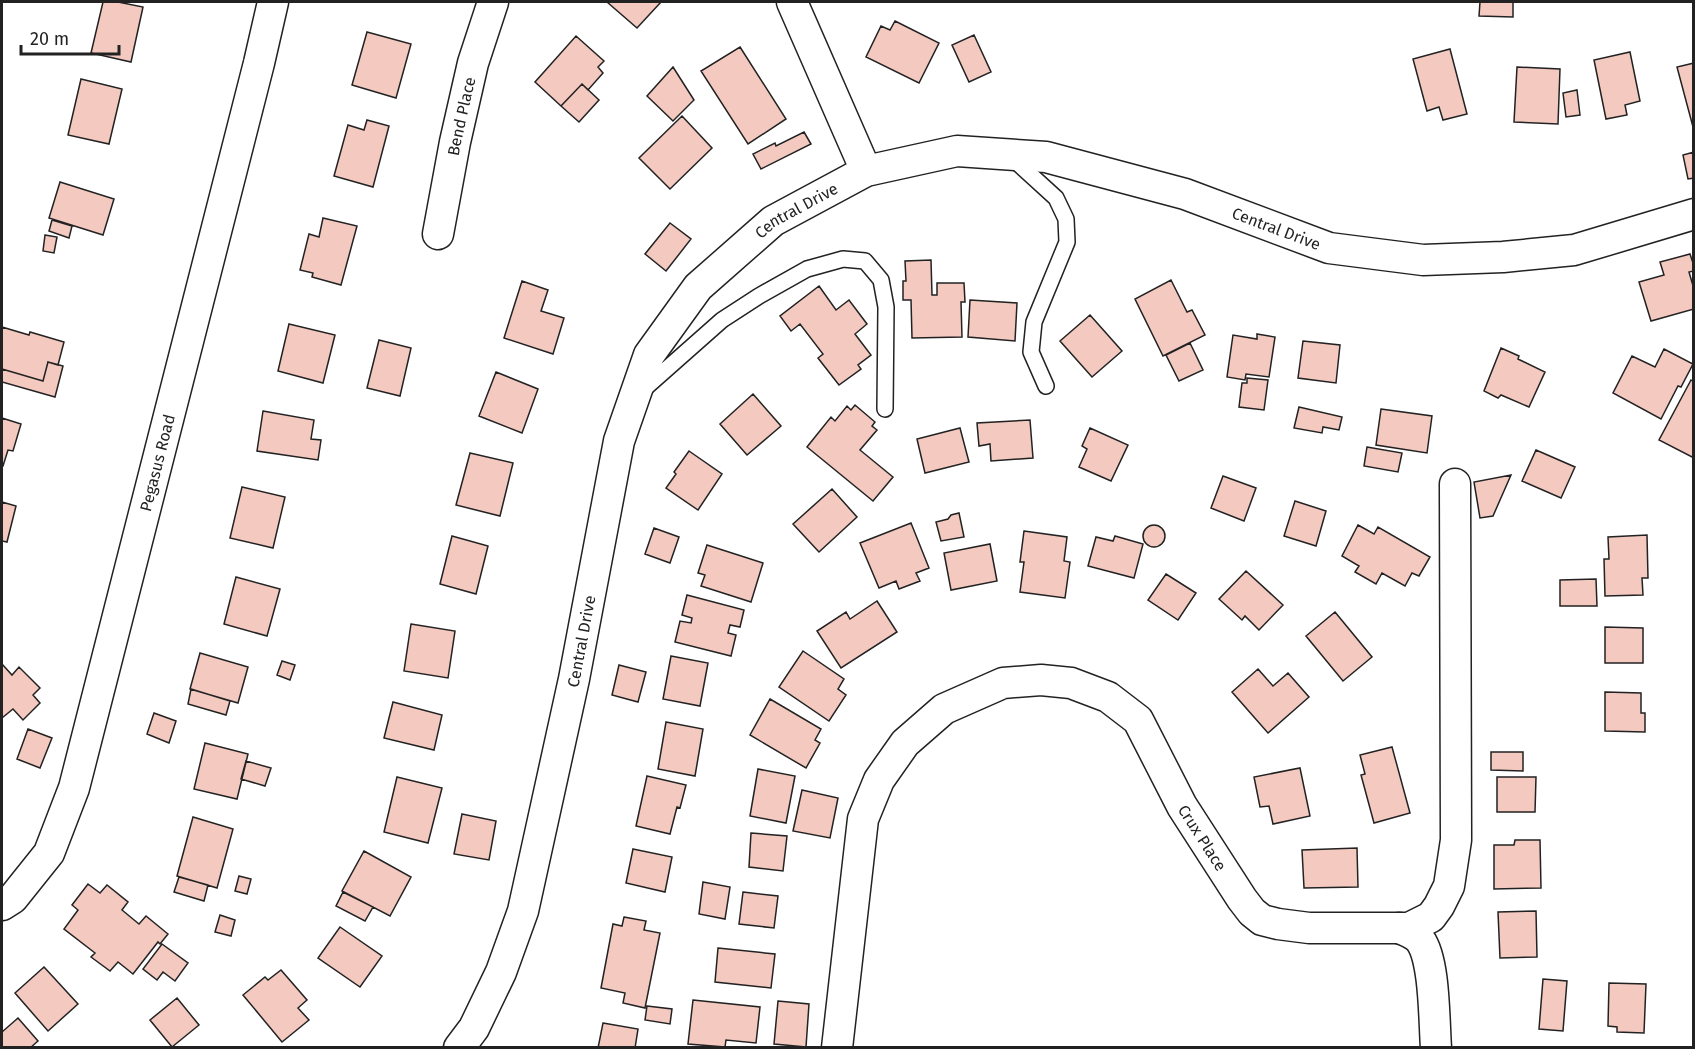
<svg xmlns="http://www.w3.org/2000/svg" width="1695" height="1049" font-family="'Fira Sans',sans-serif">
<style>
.building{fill:#f3c9c0;stroke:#222;stroke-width:1.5}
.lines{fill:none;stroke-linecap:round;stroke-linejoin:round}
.service-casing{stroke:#222;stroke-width:18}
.minor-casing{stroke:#222;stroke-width:33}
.service{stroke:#fff;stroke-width:15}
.minor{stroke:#fff;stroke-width:30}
.labels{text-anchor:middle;stroke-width:4.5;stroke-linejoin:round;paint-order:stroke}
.street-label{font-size:16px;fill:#222;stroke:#fff}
</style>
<rect width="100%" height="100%" fill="#fff"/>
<path class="building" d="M103 2H118L143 7 131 62 91 53Z
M607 2H661L637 28Z
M1480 2H1513V17L1479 16Z
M895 21 939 43 919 83 866 57 881 26 890 30Z
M367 32 411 44 396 98 352 85Z
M974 35 991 72 969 82 952 45Z
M576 36 604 61 598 67 603 73 588 90 582 84 561 106 535 82Z
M740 47 786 119 748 144 701 71Z
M1450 49 1467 114 1443 120 1439 107 1427 111 1413 59Z
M1630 52 1640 101 1625 105 1627 115 1606 119 1594 60Z
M1694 63V127H1693L1677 67Z
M673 67 694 100 673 121 647 96Z
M1517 67 1560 69 1558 124 1514 122Z
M81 79 122 89 109 144 68 135Z
M582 84 599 100 579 122 561 106Z
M1577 90 1580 115 1566 117 1563 93Z
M682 116 712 148 670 189 639 158Z
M367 120 389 126 373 187 334 176 348 125 364 130Z
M804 132 811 144 761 169 753 154 775 143 776 146Z
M1694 152V178L1688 179 1683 155Z
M60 182 114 199 103 235 49 218Z
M323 218 357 226 341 285 312 277 313 273 300 270 309 234 319 237Z
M52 220 72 226 69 238 49 231Z
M670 223 691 239 666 271 645 254Z
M45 235 57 237 54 253 43 251Z
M1690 254 1694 266V271L1689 272 1694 289V309L1651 321 1639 282 1664 275 1660 262Z
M931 260 932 295H937V283H964L965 302H961L962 337 912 338 911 300H903V281H906L905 261Z
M1171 280 1187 312 1192 310 1205 335 1163 356 1135 299Z
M522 281 548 290 541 311 564 318 553 354 504 338Z
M819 286 836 310 849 300 867 324 855 334 871 355 858 365 861 369 839 385 818 358 823 354 800 324 791 331 780 316Z
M970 300 1017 303 1015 341 968 337Z
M1090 315 1122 351 1092 377 1060 341Z
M289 324 335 335 323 383 278 371Z
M2 327 29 335 30 332 64 342 58 365 48 362 43 381 2 369Z
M1257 334 1275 337 1269 377 1246 374 1245 380 1227 377 1233 335 1257 339Z
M379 340 411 348 400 396 367 388Z
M1303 341 1340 345 1336 383 1298 378Z
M1190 343 1203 370 1179 381 1166 355Z
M1501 348 1519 356 1518 359 1545 372 1529 407 1501 395 1498 398 1484 391Z
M1664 349 1693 364 1681 387 1678 386 1661 419 1613 393 1632 356 1655 367Z
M48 362 63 366 55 397 2 382V369L43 381Z
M496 372 538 389 522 433 479 416Z
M1247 378 1268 380 1264 410 1239 407 1242 383H1247Z
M1691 380 1694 382V458L1659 440Z
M753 394 781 426 747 455 720 424Z
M855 405 875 422 872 426 877 430 860 450 893 477 873 501 807 447 831 417 835 421 847 406 851 410Z
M1299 407 1342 417 1339 430 1323 427 1322 433 1294 428Z
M1381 409 1432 416 1427 453 1376 445Z
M263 411 314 420 311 439 321 440 318 460 257 451Z
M2 418 21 424 13 451 8 450 3 466H2Z
M1030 420 1033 458 991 461 990 444 979 446 977 423Z
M960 428 969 462 925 473 917 439Z
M1090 428 1128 445 1111 481 1079 467 1087 449 1082 446Z
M1367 447 1402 453 1398 472 1364 466Z
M1536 450 1575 467 1561 498 1522 481Z
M689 451 722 474 698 510 666 488 676 474 674 472Z
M470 453 513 463 500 516 456 505Z
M1511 475 1493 516 1480 518 1474 482Z
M1223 476 1256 488 1244 521 1211 508Z
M242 487 285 497 273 548 230 538Z
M832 489 857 517 819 552 793 524Z
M1295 501 1326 511 1316 546 1284 536Z
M2 502 16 506 7 542 2 541Z
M959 513 964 537 941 541 936 522 948 519 951 515Z
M911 523 929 568 916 573 920 581 899 589 896 581 879 588 860 543Z
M1358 525 1374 534 1378 527 1430 557 1419 576 1412 573 1405 586 1382 573 1376 584 1355 572 1359 566 1342 556Z
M1143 536a11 11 0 1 1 22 0a11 11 0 1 1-22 0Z
M654 528 679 537 670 563 645 554Z
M1024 531 1067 537 1064 561 1070 562 1065 598 1020 592 1024 562H1020Z
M1647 535 1648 578H1642L1643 595 1605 596 1604 559H1609L1608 537Z
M452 536 488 546 476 594 440 584Z
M1115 536 1143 544 1134 578 1088 566 1096 537 1113 541Z
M990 544 997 581 951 590 944 553Z
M707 545 763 563 751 602 701 586 705 575 698 573Z
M1246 571 1283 605 1259 630 1245 616 1242 620 1219 599Z
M1166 574 1196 593 1178 620 1148 600Z
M236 577 280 589 267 636 224 624Z
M1596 579 1597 606H1560V580Z
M687 595 744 610 740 627 730 625 728 633 736 635 731 656 675 642 680 621 691 623 692 618 682 615Z
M877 601 897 632 841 668 817 631 846 612 850 619Z
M1335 612 1372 657 1343 681 1306 636Z
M411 624 455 631 448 678 404 671Z
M1605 627 1643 628V663H1605Z
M803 651 844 679 838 689 846 695 829 721 779 687Z
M200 653 248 667 238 703 190 689Z
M671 656 708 663 700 706 663 699Z
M282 661 295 665 290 680 277 675Z
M2 664 12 675 19 667 40 688 33 695 40 703 23 720 13 709 2 718Z
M619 665 646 672 638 702 612 695Z
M1258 669 1273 686 1288 673 1309 697 1268 733 1232 692Z
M191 689 230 701 226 715 188 704Z
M1605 692 1641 693V713H1645V732L1605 731Z
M770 699 821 729 815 740 820 743 806 768 750 735Z
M393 702 442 715 434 750 384 738Z
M154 713 176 721 169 743 147 734Z
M666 722 703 729 695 776 658 769Z
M28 729 52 738 40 768 17 759Z
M205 743 248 754 237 799 194 789Z
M1392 747 1410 813 1374 823 1361 775 1365 774 1360 755Z
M1491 752H1523V771L1491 770Z
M246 761 271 768 265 786 241 779Z
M1300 768 1310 816 1273 824 1269 806 1260 807 1254 777Z
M758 769 795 776 786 823 750 816Z
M647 776 686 785 680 808 677 807 670 834 636 826Z
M397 777 442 788 428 843 384 832Z
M1497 777H1536L1535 812H1497Z
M802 790 838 798 830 838 793 831Z
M462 814 496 821 489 860 454 854Z
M193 817 233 829 217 888 177 876Z
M751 833 787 836 783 871 749 867Z
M1515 840H1540L1541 888 1494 889V845H1514Z
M1357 848 1358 887 1304 888 1302 850Z
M633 849 672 857 665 892 626 883Z
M364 851 411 877 390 916 342 891Z
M239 876 251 879 247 894 235 891Z
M179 877 208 885 204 901 174 892Z
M703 882 730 887 725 919 699 914Z
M88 884 100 893 107 885 128 902 122 910 139 924 146 916 168 934 160 944 158 942 133 974 118 962 110 971 91 957 95 953 64 929 78 910 72 905Z
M343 892 373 907 365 921 336 906Z
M743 892 778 896 774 928 739 924Z
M1536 911 1537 957 1500 958 1498 912Z
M220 915 235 920 231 936 215 932Z
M624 917 646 921 644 930 660 933 645 1008 623 1003 625 993 601 988 613 924 622 926Z
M340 927 382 956 360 987 318 958Z
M162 944 188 963 175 981 163 972 157 980 143 969Z
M718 948 775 954 771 988 715 982Z
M44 967 78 1004 48 1031 15 993Z
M281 970 307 1000 298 1008 309 1020 282 1042 243 995 265 977 268 980Z
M1543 979 1567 981 1563 1031 1539 1029Z
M1609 983 1646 984 1644 1033 1617 1032V1027L1608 1026Z
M177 998 199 1025 172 1047 150 1020Z
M693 1000 760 1007 756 1043 726 1040 725 1047 688 1044Z
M778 1001 809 1004 806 1047 774 1044Z
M647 1006 672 1009 670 1024 645 1020Z
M18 1018 38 1041 30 1048H2V1032Z
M603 1023 638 1029 635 1048H598Z"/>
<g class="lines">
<defs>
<path id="service" d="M1011 157 1056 198 1066 219 1067 242 1034 322 1031 352 1046 386
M644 389 722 320 759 296 807 269 843 259 865 261 881 280 886 307 885 409"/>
<g id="minor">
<path d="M792 2 866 171"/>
<path id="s1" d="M438 234 455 142 473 63 493 2"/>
<path id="s2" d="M2 905 13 898 49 853 74 788 259 63 273 2"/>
<path d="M1399 928C1407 931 1415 934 1420 940 1435 960 1434 1021 1436 1048"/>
<path id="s3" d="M459 1048 474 1028 501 972 523 911 574 679 619 441 649 355 698 287 773 221 866 171 957 151 1046 157 1185 194 1329 248 1423 260 1503 257 1574 250 1694 214"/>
<path id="s4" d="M837 1048 863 819 879 780 905 743 944 709 1003 683 1041 680 1071 683 1108 697 1138 720 1182 806 1242 899 1252 912 1262 920 1278 924 1309 928H1409L1431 917 1439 906 1449 886 1456 840 1455 484"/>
</g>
</defs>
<use href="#service" class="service-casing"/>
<use href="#minor" class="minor-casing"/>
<use href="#service" class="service"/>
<use href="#minor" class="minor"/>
</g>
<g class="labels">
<g class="street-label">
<text dy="6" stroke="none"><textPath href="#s1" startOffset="120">Bend Place</textPath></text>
<text dy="6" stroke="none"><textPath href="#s3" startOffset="932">Central Drive</textPath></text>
<text dy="6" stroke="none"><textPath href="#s3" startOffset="1436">Central Drive</textPath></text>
<text dy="6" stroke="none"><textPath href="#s2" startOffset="476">Pegasus Road</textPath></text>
<text dy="6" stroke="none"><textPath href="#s3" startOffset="428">Central Drive</textPath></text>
<text dy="6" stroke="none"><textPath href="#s4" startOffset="714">Crux Place</textPath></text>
</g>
</g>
<rect width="1695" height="1049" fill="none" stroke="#222222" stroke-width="6"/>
<path d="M21 45v9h98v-9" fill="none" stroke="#222222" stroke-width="3"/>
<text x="30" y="45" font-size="18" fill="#222222" stroke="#ffffff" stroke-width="4.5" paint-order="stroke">20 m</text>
</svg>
